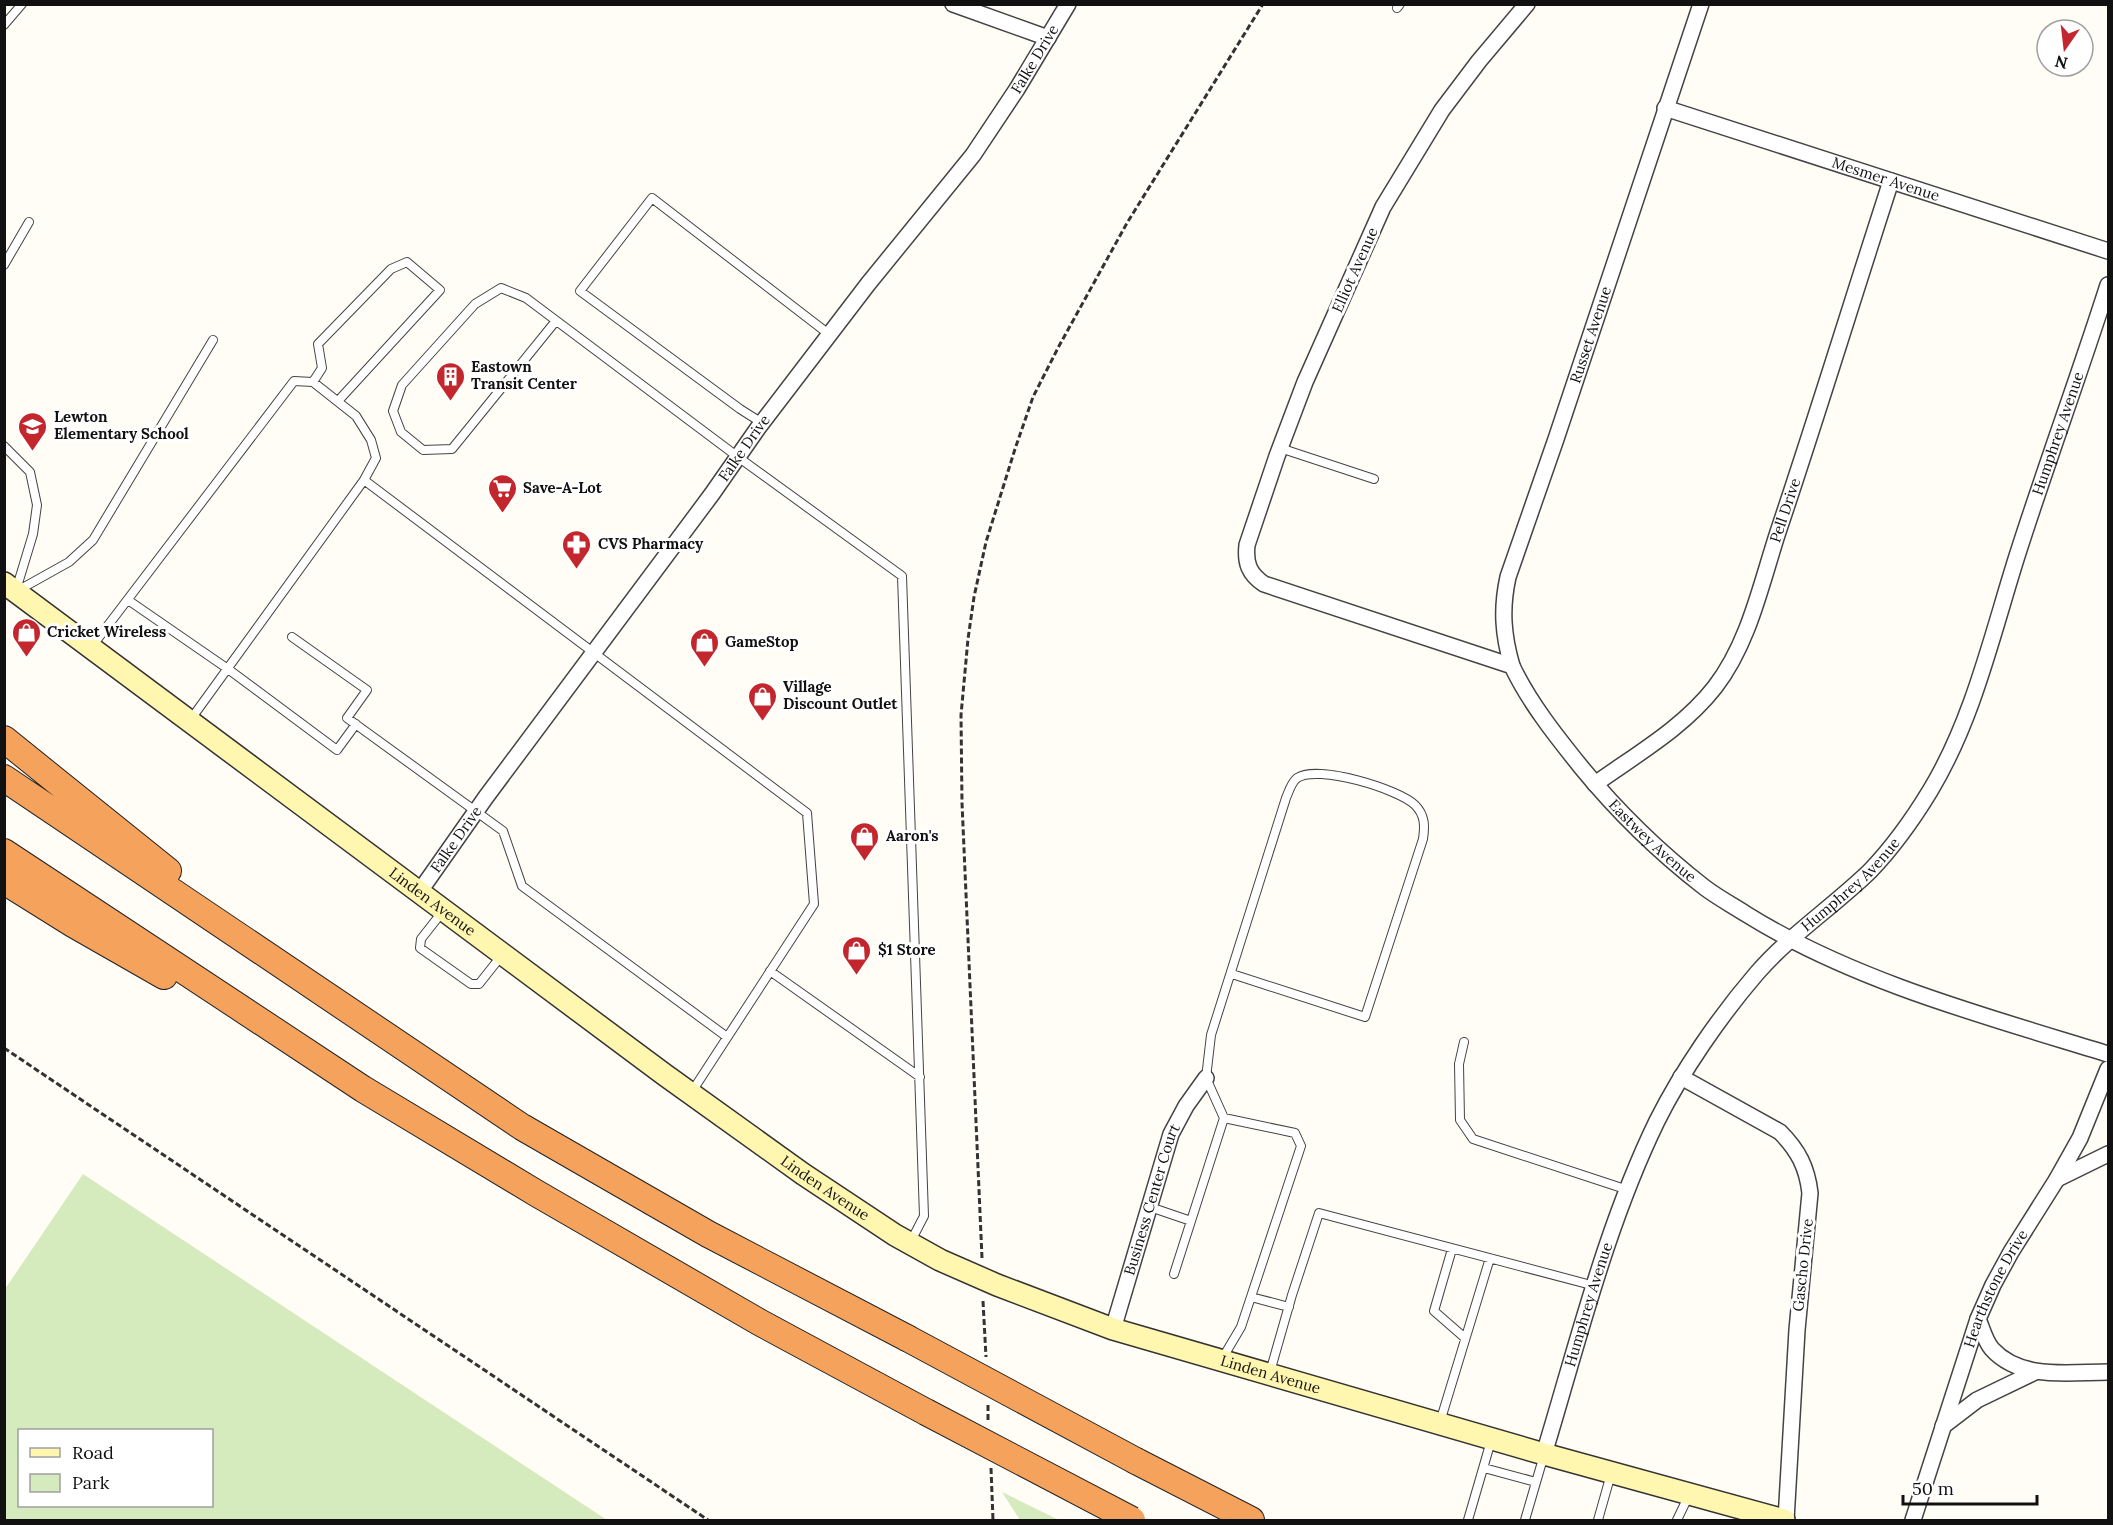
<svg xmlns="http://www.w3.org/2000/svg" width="2113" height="1525" font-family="Lora,serif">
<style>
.green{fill:#d5ebbd;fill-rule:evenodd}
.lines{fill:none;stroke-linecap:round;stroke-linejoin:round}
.lane-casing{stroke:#444;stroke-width:10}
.street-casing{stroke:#444;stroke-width:18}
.secondary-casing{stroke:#333;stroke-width:24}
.highway-casing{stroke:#222;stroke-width:28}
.path{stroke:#333;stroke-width:3;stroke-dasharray:6 3;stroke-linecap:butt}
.lane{stroke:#fff;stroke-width:8}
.street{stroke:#fff;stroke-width:15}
.secondary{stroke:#fff6b0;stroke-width:21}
.highway{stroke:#f5a25d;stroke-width:26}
.highway-bridge-casing{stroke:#222;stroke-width:28;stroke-linecap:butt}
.highway-bridge{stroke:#f5a25d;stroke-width:26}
.labels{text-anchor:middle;stroke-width:6;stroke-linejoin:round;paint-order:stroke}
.street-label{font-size:15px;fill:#111;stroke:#fff}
.poi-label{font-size:15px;font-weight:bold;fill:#111;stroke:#fff;text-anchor:start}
</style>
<rect width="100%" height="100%" fill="#fffdf5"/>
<path class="green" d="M83 1174 607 1520H5V1289ZM20 1430H212V1506H20Z
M1002 1492 1059 1520H1020Z"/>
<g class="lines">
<defs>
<path id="lane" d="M1397 8 1400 4
M4 25 22 4
M4 265 29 222
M555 322 452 449 423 450 401 432 393 411 402 385 475 304 501 288 526 298 738 457 902 576 924 1216 911 1241
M313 382 322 368 318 344 391 269 407 262 440 290 338 401
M762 423 740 409 580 291 652 198 830 335
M4 446 30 472 37 505 33 534 16 590
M1280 448 1374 479
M364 480 807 813 814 904 691 1093
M17 591 69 562 93 540 213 340
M128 600 228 669 337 750 356 724
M292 637 367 690 347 718 503 831 522 886 727 1037
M93 645 294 381 313 382 356 416 371 440 376 458 364 480 191 719
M443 911 421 939 420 948 471 984H479L502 955
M770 971 920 1077
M1464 1042 1459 1064 1460 1120 1473 1139 1628 1190
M1150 1207 1191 1221
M1452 1249 1434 1311 1465 1338
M1174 1274 1224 1118
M1251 1297 1289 1307
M1222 1359 1241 1327 1301 1146 1295 1133 1224 1118 1206 1078 1211 1035 1286 798C1289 791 1291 783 1297 778 1317 764 1399 789 1415 805 1425 815 1425 826 1423 839L1365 1017 1232 974
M1270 1372 1292 1295 1319 1213 1595 1286
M1440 1422 1490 1258
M1484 1468 1536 1482
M1468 1520 1491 1441
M1525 1520 1544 1455
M1598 1520 1611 1474
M1677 1520 1689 1495"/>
<g id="street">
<path d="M953 4 1048 38"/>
<path id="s1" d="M1527 4 1479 61 1442 110 1383 207 1305 382 1277 456 1247 545C1245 563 1249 574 1264 584L1512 666C1529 702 1556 736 1581 767 1617 811 1659 852 1704 887 1717 897 1732 905 1746 914 1853 981 1988 1017 2108 1054"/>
<path id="s2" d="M1665 108 2108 251"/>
<path id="s3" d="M1512 666C1503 635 1501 609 1508 577L1556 439 1701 4"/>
<path id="s4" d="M1595 784C1637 754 1683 728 1715 687 1749 643 1761 584 1778 532 1817 416 1853 298 1891 181"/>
<path id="s5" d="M420 891 486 797 712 494 758 428 868 284 973 155 1017 89 1068 4"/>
<path d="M1681 1077 1780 1132C1798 1150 1807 1167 1810 1193L1797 1330 1786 1520"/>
<path d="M2057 1179 2108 1154"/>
<path d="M1978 1319C1982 1328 1985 1341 1992 1349 2021 1381 2071 1372 2108 1372"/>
<path id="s6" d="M1113 1329 1171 1134 1186 1106 1206 1078"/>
<path d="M1943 1426 1977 1400 2035 1372"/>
<path id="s7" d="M1544 1454C1578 1342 1606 1226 1657 1121 1682 1071 1720 1016 1757 973 1790 935 1834 906 1870 871 1893 847 1913 819 1930 791 1973 720 1992 635 2017 556 2046 465 2079 376 2108 285"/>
<path id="s8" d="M1913 1520 1978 1319 1993 1285 2011 1252 2057 1179 2080 1138 2108 1069"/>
</g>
<g id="secondary">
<path id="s9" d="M4 583 665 1075 803 1174 895 1235 940 1260 997 1285 1113 1329 1544 1454 1784 1520"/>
</g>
<path id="highway" d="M4 739 168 871
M4 778 522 1127 708 1234 907 1338
M4 852 363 1089 536 1193 759 1322 926 1412
M4 881 73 924 164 976
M1136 1461 1251 1520"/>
</defs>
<use href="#lane" class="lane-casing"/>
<use href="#street" class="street-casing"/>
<use href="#secondary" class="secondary-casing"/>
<use href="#highway" class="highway-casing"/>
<path class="path" d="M4 1048 708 1520
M982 1258 962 803 961 715 968 639 974 597 986 542 1015 449 1033 397 1059 346 1127 223 1263 4
M983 1301 986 1357
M988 1405V1420
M991 1468 993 1520"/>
<use href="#lane" class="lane"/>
<use href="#street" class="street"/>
<use href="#secondary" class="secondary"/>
<use href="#highway" class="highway"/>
<defs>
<path id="highway-bridge" d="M907 1338 1136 1461
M926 1412 1132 1520"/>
</defs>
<use href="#highway-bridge" class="highway-bridge-casing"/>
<use href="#highway-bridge" class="highway-bridge"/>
</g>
<defs>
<symbol id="building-pin" viewBox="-11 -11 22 30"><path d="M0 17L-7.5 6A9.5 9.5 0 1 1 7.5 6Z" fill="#c4262e" stroke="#fff"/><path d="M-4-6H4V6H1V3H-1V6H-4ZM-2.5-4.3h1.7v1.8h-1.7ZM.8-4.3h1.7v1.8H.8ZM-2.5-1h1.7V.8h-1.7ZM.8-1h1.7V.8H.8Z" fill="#fff"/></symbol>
<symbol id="school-pin" viewBox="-11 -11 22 30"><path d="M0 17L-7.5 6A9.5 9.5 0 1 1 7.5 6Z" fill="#c4262e" stroke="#fff"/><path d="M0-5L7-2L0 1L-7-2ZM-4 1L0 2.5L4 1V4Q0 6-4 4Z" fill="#fff"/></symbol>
<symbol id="supermarket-pin" viewBox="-11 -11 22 30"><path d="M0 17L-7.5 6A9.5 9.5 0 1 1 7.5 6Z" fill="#c4262e" stroke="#fff"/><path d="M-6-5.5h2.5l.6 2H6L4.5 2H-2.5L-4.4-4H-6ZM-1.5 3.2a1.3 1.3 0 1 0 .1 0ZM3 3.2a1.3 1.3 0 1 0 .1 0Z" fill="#fff"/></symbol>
<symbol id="pharmacy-pin" viewBox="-11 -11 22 30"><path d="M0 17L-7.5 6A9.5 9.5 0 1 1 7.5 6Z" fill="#c4262e" stroke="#fff"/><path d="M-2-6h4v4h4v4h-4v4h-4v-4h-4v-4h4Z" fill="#fff"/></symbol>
<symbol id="shop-pin" viewBox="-11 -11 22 30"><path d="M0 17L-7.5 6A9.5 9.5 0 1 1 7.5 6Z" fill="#c4262e" stroke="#fff"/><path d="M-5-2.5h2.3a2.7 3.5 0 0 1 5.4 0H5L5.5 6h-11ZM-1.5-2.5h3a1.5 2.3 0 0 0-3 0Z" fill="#fff"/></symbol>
</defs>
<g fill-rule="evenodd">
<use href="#building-pin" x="434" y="360" width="33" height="45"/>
<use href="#school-pin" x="16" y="410" width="33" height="45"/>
<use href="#supermarket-pin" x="486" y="472" width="33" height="45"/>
<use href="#pharmacy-pin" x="560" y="528" width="33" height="45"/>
<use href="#shop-pin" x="10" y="616" width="33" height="45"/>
<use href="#shop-pin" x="688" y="626" width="33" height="45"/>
<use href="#shop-pin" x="746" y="680" width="33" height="45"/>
<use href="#shop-pin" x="848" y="820" width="33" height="45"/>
<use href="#shop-pin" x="840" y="934" width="33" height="45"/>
</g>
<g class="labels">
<g class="street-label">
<text dy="5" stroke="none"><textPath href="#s5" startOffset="1035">Falke Drive</textPath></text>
<text dy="5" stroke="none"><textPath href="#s2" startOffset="232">Mesmer Avenue</textPath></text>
<text transform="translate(1355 270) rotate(-66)" y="5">Elliot Avenue</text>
<text dy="5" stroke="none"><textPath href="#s3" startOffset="346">Russet Avenue</textPath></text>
<text dy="5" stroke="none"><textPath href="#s7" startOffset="1164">Humphrey Avenue</textPath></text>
<text dy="5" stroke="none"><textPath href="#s5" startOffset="549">Falke Drive</textPath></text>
<text dy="5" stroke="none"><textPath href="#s4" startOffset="346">Pell Drive</textPath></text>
<text dy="5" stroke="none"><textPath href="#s5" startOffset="63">Falke Drive</textPath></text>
<text dy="5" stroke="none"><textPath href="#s1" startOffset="1146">Eastwey Avenue</textPath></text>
<text dy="5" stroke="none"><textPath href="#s7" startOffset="660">Humphrey Avenue</textPath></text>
<text dy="5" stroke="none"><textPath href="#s9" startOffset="534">Linden Avenue</textPath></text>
<text dy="5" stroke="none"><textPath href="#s9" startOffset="1020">Linden Avenue</textPath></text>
<text dy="5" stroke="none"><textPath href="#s6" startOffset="135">Business Center Court</textPath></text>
<text transform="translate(1803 1265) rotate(-84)" y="5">Gascho Drive</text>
<text dy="5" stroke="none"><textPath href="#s8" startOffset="246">Hearthstone Drive</textPath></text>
<text dy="5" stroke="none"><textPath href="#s7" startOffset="156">Humphrey Avenue</textPath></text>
<text dy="5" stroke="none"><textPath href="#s9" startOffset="1506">Linden Avenue</textPath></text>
</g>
<g class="poi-label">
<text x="471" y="372">Eastown<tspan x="471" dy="17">Transit Center</tspan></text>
<text x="54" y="422">Lewton<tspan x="54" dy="17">Elementary School</tspan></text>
<text x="523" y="493">Save-A-Lot</text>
<text x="598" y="549">CVS Pharmacy</text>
<text x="47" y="637">Cricket Wireless</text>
<text x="725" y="647">GameStop</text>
<text x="783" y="692">Village<tspan x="783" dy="17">Discount Outlet</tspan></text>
<text x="886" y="841">Aaron's</text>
<text x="878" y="955">$1 Store</text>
</g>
</g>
<rect width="2113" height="1525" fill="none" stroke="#111111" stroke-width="12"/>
<rect x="18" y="1429" width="195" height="78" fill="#ffffff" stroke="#a0a0a0" stroke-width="1.5"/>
<rect x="30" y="1448" width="30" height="9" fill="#fff6b0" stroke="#a0a0a0" stroke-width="1.5"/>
<text x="72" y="1459" font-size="18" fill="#111111">Road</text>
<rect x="30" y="1474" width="30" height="18" fill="#d5ebbd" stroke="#a0a0a0" stroke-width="1.5"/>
<text x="72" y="1489" font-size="18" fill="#111111">Park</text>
<g transform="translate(2065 48) rotate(194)"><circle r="28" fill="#ffffff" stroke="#a0a0a0" stroke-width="1.5"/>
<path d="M0-4.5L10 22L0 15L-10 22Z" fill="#c4262e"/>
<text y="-9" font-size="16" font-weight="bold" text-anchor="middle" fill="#111111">N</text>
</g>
<path d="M1903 1495v9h134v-9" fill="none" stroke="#111111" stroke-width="3"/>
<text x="1912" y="1495" font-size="18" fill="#111111" stroke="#ffffff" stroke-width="4.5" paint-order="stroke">50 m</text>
</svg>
